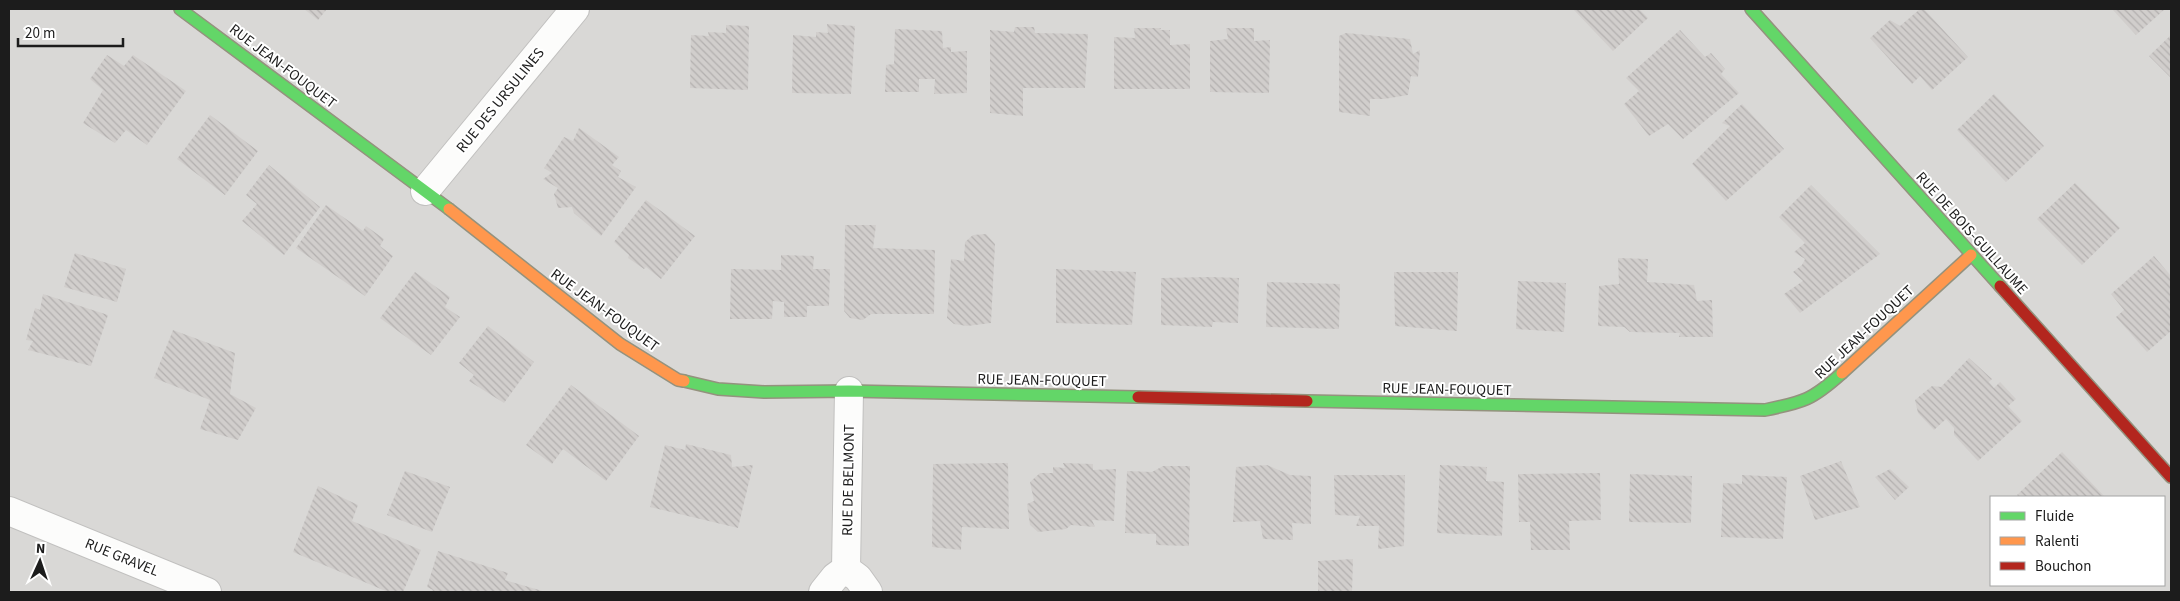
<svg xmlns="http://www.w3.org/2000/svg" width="2180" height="601" font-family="'Source Sans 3',sans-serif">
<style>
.residential{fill:#d9d8d6;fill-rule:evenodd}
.building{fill:url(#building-back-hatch)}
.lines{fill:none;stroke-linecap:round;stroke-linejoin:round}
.street-casing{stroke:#c1c0bf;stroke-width:30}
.fast-casing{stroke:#94927e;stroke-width:14}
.slow-casing{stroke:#94927e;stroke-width:14}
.jam-casing{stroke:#94927e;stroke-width:14}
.street{stroke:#fcfcfb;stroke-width:28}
.fast{stroke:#63d668;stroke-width:11}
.slow{stroke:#ff974d;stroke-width:11}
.jam{stroke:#b3261e;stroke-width:11}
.labels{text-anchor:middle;stroke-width:4;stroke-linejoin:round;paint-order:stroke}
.street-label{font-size:15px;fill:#1c1c1c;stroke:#fff}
</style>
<defs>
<pattern id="building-back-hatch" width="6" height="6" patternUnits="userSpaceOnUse" patternTransform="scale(1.25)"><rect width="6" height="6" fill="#d1cecc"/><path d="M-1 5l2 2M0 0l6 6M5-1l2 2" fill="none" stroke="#b3b0af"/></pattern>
</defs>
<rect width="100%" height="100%" fill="#eae8e5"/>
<path class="residential" d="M9 9H2171V592H9ZM1991 497H2164V585H1991Z"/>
<path class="building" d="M304 9H327L318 20Z
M1573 9H1639L1648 18 1613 51Z
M1920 9H1924L1968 57 1932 90 1920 76 1912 84 1870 38 1890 20 1900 26Z
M2112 9H2165L2136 35Z
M827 24 855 26 851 94 792 93 793 35 816 37V32L828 33Z
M726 25 749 26 748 90 690 88 691 35 709 36 708 32 726 33Z
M1015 27H1034L1035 33 1088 34 1085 88H1023V116L990 113V30L1014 32Z
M1134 28H1161L1160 30H1170V45L1190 44V89H1114V37L1135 38Z
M1226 28H1254V41L1270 40 1269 93 1210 92V41L1228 39Z
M895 29 942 31 943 48 951 47V52L967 51V93L934 94 935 79H919V92H885L886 65 894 64Z
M1680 30 1705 57 1711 53 1725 69 1721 74 1739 93 1683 139 1668 124 1649 136 1624 104 1639 91 1626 78Z
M1346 33 1410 39 1413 54 1420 50 1418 77 1411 76 1408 95 1384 99H1370V116L1339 112V36Z
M2171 35V78L2149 56Z
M107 55 124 66 133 55 186 91 147 145 126 130 115 143 83 123 103 90 90 79Z
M1994 94 2044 146 2006 182 1957 130Z
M1742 104 1784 149 1726 201 1692 164 1730 126 1722 123Z
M210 115 258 151 225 195 177 159Z
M579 128 619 157 612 165 621 171 618 177 636 187 601 236 574 213 572 207 558 208 554 194 558 188 543 179 552 173 544 168 564 137 573 141Z
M269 165 320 207 284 255 242 221 257 204 246 195Z
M2075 183 2120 228 2082 265 2037 219Z
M1811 185 1880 254 1800 313 1784 294 1803 281 1793 272 1802 265 1805 259 1794 252 1805 243 1779 217Z
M646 200 695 236 661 279 646 267 644 269 628 258 629 255 614 242Z
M326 205 363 231 366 226 384 239 380 246 393 256 365 296 296 248Z
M845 225H876L873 248 935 250 934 314H871L863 320 850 318 844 311Z
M986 234 995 244 991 323 967 326 954 324 947 318 951 259 964 261 965 242 973 235Z
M75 253 126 269 117 302 64 287Z
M781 255 814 256 813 269H830L829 306H807V317H784V302L773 301 772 319H730L731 269 781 270Z
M2154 256 2171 276V331L2147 352 2116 317 2124 310 2111 294Z
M1618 258 1648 259 1647 282 1694 285 1697 301 1712 300 1713 337H1679L1680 333 1630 332 1624 327 1598 326 1599 286 1619 284Z
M1056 269 1136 272 1132 325 1056 323Z
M415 272 450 297 445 307 460 317 431 355 380 318Z
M1394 272H1458L1457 331 1395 326Z
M1210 277 1239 278 1238 323 1213 322 1212 327 1161 325V278Z
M1518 281 1566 283 1564 332 1516 329Z
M1267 282 1340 284 1339 329 1266 327Z
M43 294 108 315 91 366 28 350 33 341 26 340 35 308 40 310Z
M488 326 534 362 504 403 469 381 474 375 459 363Z
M173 330 235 353 230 394 256 408 238 440 200 429 210 400 154 378Z
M1969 358 1992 379 1989 382 1994 388 2000 382 2016 399 2008 406 2022 421 1978 461 1954 435V428L1946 419 1934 430 1918 413 1915 400 1932 386 1941 387Z
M571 385 639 436 606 481 563 449 552 464 526 445Z
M686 444 731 455 732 467 753 465 738 528 650 507 665 445 685 450Z
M2062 452 2105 497H2019L2017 495Z
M1841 461 1860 507 1815 520 1800 476Z
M1008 463 1009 529 962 527 961 550 932 547 933 464Z
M1063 463 1093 464V470L1116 469 1114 521 1092 520 1095 527 1071 525 1066 529 1038 532 1030 525 1027 504 1034 501 1030 482 1040 473H1053V467L1065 468Z
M1267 465 1290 475 1311 476V524L1292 523 1293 540 1263 539 1260 521 1233 522 1236 467Z
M1440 465 1487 467 1486 481 1504 482 1502 536 1437 533Z
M1163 466H1190L1189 546 1156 545V534L1125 533 1127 471 1152 472Z
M1890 469 1909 487 1895 500 1875 477Z
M405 471 450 487 432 532 387 515Z
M1600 473 1601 520 1569 521 1570 550H1531L1530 522H1519L1518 474Z
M1630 474 1692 476 1691 523 1629 522Z
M1334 475H1405L1404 546 1378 549 1379 526H1356L1360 516 1335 515Z
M1742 475 1787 477 1783 539 1721 537 1723 483 1742 484Z
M318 486 358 505 352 521 421 550 403 592H388L293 552Z
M438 551 508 573 505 580 546 592H432L433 590 427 587Z
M1353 559 1352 592H1318V561Z"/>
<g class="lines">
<defs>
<path id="street" d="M425 191 575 9
M9 511 207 592
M846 569 849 391
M846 569 858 578 868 592
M823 592 835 577 846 569"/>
<path id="fast" d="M180 9 449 209
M1751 9 2000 286
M684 381 718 389 764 392 849 391 1138 397
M1307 401 1765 410C1804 402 1812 400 1842 373"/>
<path id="slow" d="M449 209 620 344 678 380 684 381
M1842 373 1971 255"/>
<path id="jam" d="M2000 286 2171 477
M1138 397 1307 401"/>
</defs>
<use href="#street" class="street-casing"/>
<use href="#fast" class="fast-casing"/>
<use href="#slow" class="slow-casing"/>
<use href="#jam" class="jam-casing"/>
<use href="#street" class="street"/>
<use href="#fast" class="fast"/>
<use href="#slow" class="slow"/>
<use href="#jam" class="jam"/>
</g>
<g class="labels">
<g class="street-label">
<text transform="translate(283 66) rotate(37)" y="5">RUE JEAN-FOUQUET</text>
<text transform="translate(500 100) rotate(-51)" y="5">RUE DES URSULINES</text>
<text transform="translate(1972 233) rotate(48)" y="5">RUE DE BOIS-GUILLAUME</text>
<text transform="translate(605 310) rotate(36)" y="5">RUE JEAN-FOUQUET</text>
<text transform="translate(1864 332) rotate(-43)" y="5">RUE JEAN-FOUQUET</text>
<text transform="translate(1042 380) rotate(1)" y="5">RUE JEAN-FOUQUET</text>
<text transform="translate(1447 389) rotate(1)" y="5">RUE JEAN-FOUQUET</text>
<text transform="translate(848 480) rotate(-89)" y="5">RUE DE BELMONT</text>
<text transform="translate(122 557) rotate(22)" y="5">RUE GRAVEL</text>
</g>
</g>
<rect width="2180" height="601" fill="none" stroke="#1c1c1c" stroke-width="20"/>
<rect x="1990" y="496" width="175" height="90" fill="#ffffff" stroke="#a4a4a4"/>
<rect x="2000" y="512" width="25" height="8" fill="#63d668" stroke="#a4a4a4"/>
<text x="2035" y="521" font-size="15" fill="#1c1c1c">Fluide</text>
<rect x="2000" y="537" width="25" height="8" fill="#ff974d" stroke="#a4a4a4"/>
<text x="2035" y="546" font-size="15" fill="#1c1c1c">Ralenti</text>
<rect x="2000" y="562" width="25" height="8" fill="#b3261e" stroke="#a4a4a4"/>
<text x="2035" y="571" font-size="15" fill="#1c1c1c">Bouchon</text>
<g transform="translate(40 561) rotate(3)" stroke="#ffffff" stroke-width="4" paint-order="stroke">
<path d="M0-4L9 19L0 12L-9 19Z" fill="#1c1c1c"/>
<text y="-8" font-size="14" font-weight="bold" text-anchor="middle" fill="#1c1c1c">N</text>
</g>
<path d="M18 38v8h105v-8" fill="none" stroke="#1c1c1c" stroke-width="2.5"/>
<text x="25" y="38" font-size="15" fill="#1c1c1c" stroke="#ffffff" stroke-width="4" paint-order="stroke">20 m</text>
</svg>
